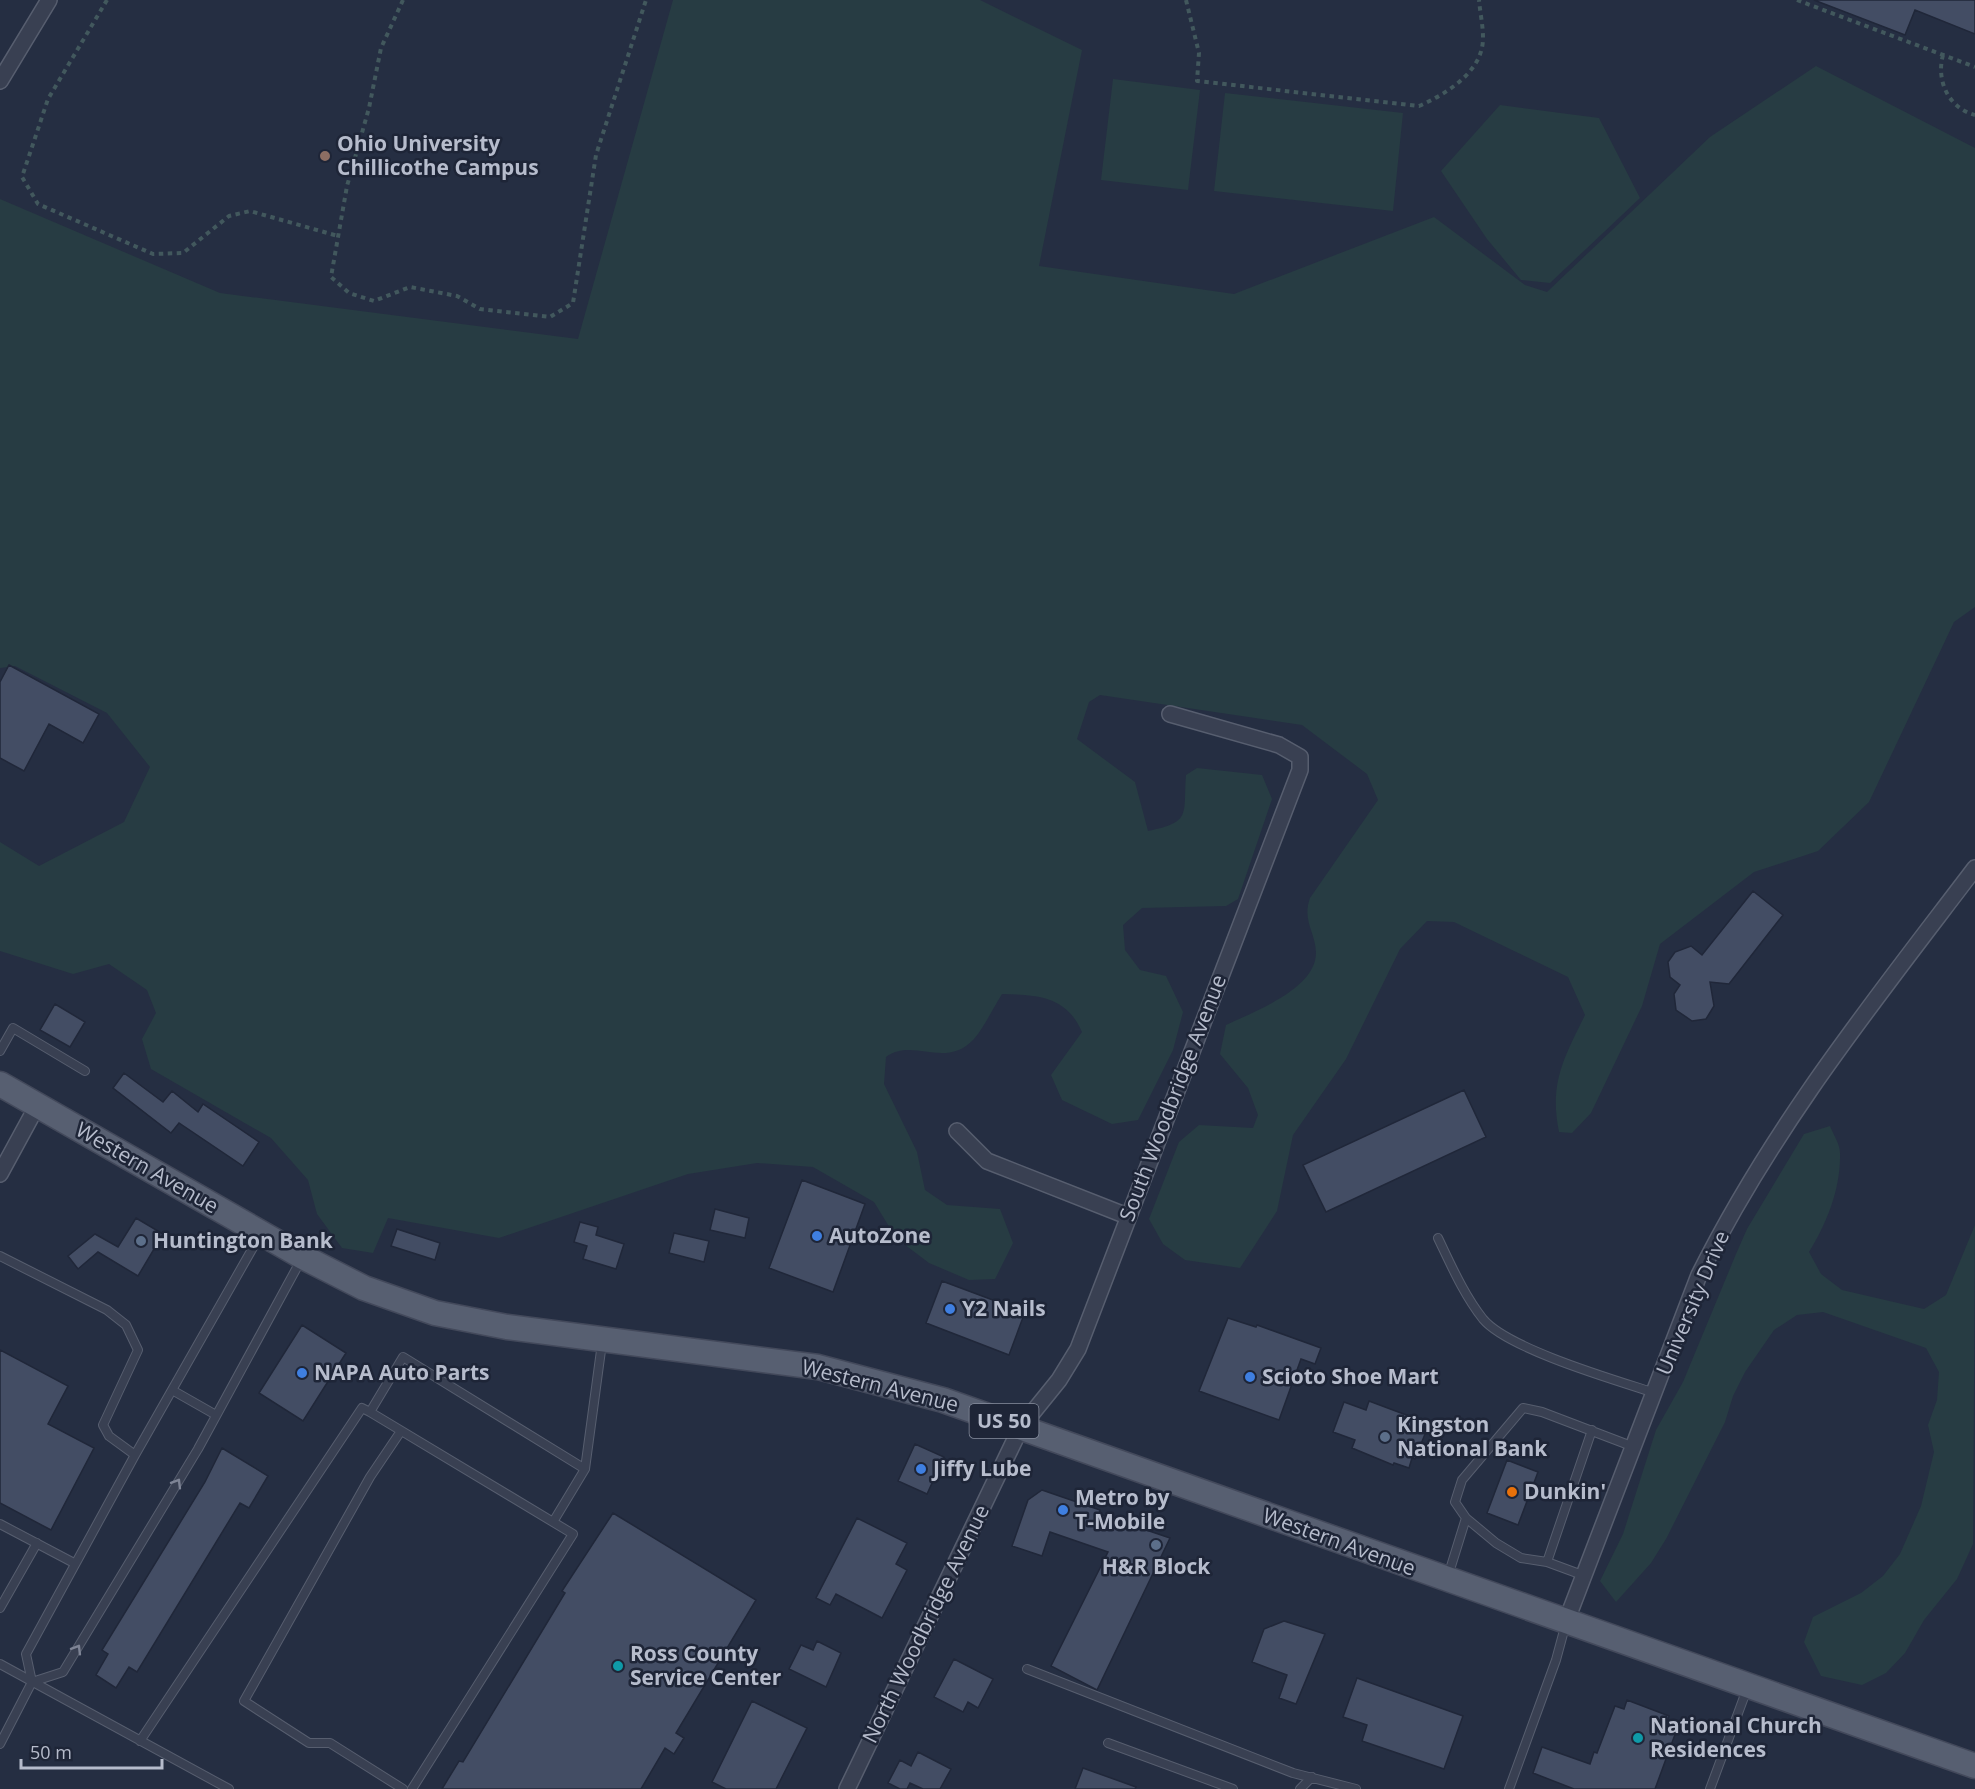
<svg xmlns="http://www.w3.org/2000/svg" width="1975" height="1789" font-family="'Open Sans',sans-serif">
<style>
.green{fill:#273c43}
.building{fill:#434d64;stroke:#202739;stroke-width:1.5}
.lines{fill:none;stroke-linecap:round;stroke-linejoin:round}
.service-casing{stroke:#575e6f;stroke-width:10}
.minor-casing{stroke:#575e6f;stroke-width:18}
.primary-casing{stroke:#43495b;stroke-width:27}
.path{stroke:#42585d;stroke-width:4;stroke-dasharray:4.5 4.5;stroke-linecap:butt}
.service{stroke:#394052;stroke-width:8}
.minor{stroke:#394052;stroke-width:15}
.primary{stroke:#575f71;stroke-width:24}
.oneway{stroke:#7e8495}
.education-dot{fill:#8d6e63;stroke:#1e2537;stroke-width:2}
.shop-dot{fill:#3f7fe0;stroke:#1e2537;stroke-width:2}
.service-dot{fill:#5c6f8a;stroke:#1e2537;stroke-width:2}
.food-dot{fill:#e8710a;stroke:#1e2537;stroke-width:2}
.culture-dot{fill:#0f9aa8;stroke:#1e2537;stroke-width:2}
.labels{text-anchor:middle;stroke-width:5;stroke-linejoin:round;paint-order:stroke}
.shield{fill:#1e2537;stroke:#888f9f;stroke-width:1.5}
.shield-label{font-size:20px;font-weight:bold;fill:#b6bccc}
.poi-label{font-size:21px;font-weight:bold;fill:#b6bccc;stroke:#1e2537;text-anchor:start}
.street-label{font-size:21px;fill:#b6bccc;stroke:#1e2537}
</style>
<rect width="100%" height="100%" fill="#252e42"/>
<path class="green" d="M673 0H980L1082 50 1039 266 1234 294 1434 217 1525 285 1547 292 1710 137 1816 66 1975 148V607L1954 622 1869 802 1818 851 1754 872 1660 944 1642 1006 1591 1113 1572 1133 1559 1132C1549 1083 1564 1058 1585 1015L1568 977 1454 922 1427 921 1400 949 1346 1059 1293 1135 1277 1211 1240 1268 1185 1260 1163 1244 1149 1219 1179 1142 1199 1125 1253 1128 1258 1115 1248 1088 1220 1054 1226 1025C1253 1012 1317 989 1316 952 1315 931 1302 921 1310 898L1378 800 1367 774 1302 725 1100 695 1089 702 1077 739 1135 782 1148 831C1192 822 1183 815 1186 775L1197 768 1262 775 1272 799 1238 899 1226 906 1142 908 1123 925 1125 950 1140 970 1166 976 1183 1012 1173 1050 1138 1120 1112 1124 1062 1100 1051 1075 1082 1032C1066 995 1036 995 1002 994 993 1008 985 1026 974 1039 945 1070 914 1037 886 1057L884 1084 917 1152 925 1190 947 1205 1000 1209 1013 1243 995 1279 969 1280 929 1263 896 1238 874 1202 813 1167 757 1163 688 1174 499 1238 388 1218 373 1253 342 1248 317 1214 308 1180 271 1138 151 1069 142 1039 156 1013 147 990 109 964 73 974 0 951V842L39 866 124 822 150 767 107 713 15 666 0 668V199L220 293 578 339Z
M1113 79 1200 90 1188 190 1101 180Z
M1225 93 1403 113 1393 211 1214 191Z
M1500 105 1599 118 1640 198 1550 283 1521 280 1487 239 1441 171Z
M1830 1126C1833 1134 1840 1144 1840 1153 1841 1188 1827 1223 1809 1252L1821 1274 1842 1290 1924 1309 1946 1295 1975 1225 1973 1544 1957 1579 1924 1620 1905 1653 1886 1673 1862 1685 1821 1676 1804 1642 1813 1617 1861 1593 1883 1576 1900 1554 1921 1506 1934 1452 1928 1425 1937 1400 1939 1372 1926 1348 1823 1312 1797 1315 1774 1330 1745 1372 1733 1396 1725 1422 1666 1539 1651 1563 1616 1602 1600 1581 1623 1534 1656 1430 1683 1382 1736 1254 1747 1229 1804 1134Z"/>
<path class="building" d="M1814 0H1975V34L1915 10 1905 35Z
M9 665 99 714 83 743 49 724 24 771 0 758V682Z
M1753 891 1783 915 1729 984 1710 982 1714 1006 1706 1019 1692 1021 1676 1010 1674 994 1680 985 1670 977 1668 962 1675 952 1691 946 1702 955Z
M55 1004 85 1022 70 1047 40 1030Z
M124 1073 163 1102 172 1091 198 1112 203 1104 259 1142 243 1166 179 1123 171 1133 113 1088Z
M1464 1090 1486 1137 1326 1212 1303 1165Z
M802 1180 865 1204 833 1292 769 1268Z
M715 1209 749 1218 745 1238 710 1230Z
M136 1218 163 1234 138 1276 98 1252 78 1269 68 1256 95 1234 118 1247Z
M580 1222 598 1227 596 1235 624 1244 616 1269 583 1259 587 1246 574 1242Z
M397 1229 440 1243 435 1260 391 1246Z
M674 1233 709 1241 704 1262 669 1253Z
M942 1281 1025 1312 1009 1355 926 1323Z
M1228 1318 1256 1327 1257 1325 1321 1348 1315 1364 1301 1359 1279 1420 1199 1391Z
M302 1325 346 1353 303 1421 259 1393Z
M0 1350 68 1386 48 1424 94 1448 51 1530 0 1503Z
M1369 1401 1425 1422 1422 1433 1425 1434 1415 1459 1412 1458 1409 1468 1394 1463 1393 1465 1352 1448 1355 1440 1333 1432 1344 1402 1366 1410Z
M915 1444 944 1457 927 1494 898 1481Z
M222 1448 268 1476 249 1508 240 1503 137 1672 129 1667 116 1688 96 1675 108 1654 102 1650 205 1482Z
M1507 1460 1538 1472 1518 1525 1487 1513Z
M1042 1490 1100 1510 1099 1514 1170 1538 1097 1690 1051 1666 1108 1552 1050 1532 1042 1556 1012 1546 1028 1500Z
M613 1513 756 1600 676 1733 684 1738 674 1754 665 1748 641 1789H442L459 1761 463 1762 565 1593 562 1591Z
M857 1518 907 1543 896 1564 907 1570 882 1618 836 1594 830 1605 816 1598Z
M1284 1621 1325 1634 1296 1704 1279 1698 1287 1675 1252 1662 1264 1629Z
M817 1641 841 1653 826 1687 789 1669 801 1645 813 1650Z
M954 1659 993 1679 978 1708 968 1702 963 1712 934 1697Z
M1357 1678 1463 1716 1444 1769 1362 1741 1367 1725 1343 1717Z
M1627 1700 1669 1716 1666 1725 1677 1729 1655 1789H1574L1533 1773 1542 1747 1590 1764 1594 1752 1597 1753 1615 1706 1624 1709Z
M752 1701 807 1728 776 1789H726L712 1782Z
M918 1752 951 1769 940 1789H923L910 1783 907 1789H900L888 1783 900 1760 911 1766Z
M1083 1768 1136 1787 1135 1789H1075Z"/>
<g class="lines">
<defs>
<path id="service" d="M0 1051 13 1028 85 1071
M1438 1238C1451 1265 1464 1295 1483 1319 1508 1349 1615 1380 1655 1393
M0 1256 107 1310 126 1325 138 1350 103 1425 109 1436 135 1455
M172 1390 216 1415
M401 1431 370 1477 244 1701 309 1743H330L403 1789
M553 1522 585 1469
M0 1524 74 1563
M1547 1562 1592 1430
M1448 1576 1466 1518
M1585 1576 1547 1562 1521 1558 1496 1543 1466 1518 1455 1502 1462 1480 1523 1408 1542 1412 1634 1447
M0 1608 37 1543
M0 1664 229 1789
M1027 1669 1293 1773 1356 1789
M32 1682 63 1672 198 1449 301 1260
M140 1741 362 1408 370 1412
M1108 1743 1233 1789
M0 1744 32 1682 26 1654 135 1455 259 1237
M412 1789 573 1534 370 1412 403 1357 585 1469 602 1343
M1300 1789 1312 1777
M1509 1789 1556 1660 1566 1623
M1710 1789 1747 1689"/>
<path id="minor" d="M0 81 49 0
M957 1131 987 1161 1127 1216
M0 1174 37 1106
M1566 1622 1699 1275C1774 1125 1874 1001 1975 868
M847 1789 1021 1427 1059 1380 1078 1349 1300 770V757L1279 745 1170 714"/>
<path id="primary" d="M0 1084 303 1257 364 1288 435 1313 507 1327 818 1367 943 1400 1975 1766"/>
</defs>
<use href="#service" class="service-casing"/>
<use href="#minor" class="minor-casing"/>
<use href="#primary" class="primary-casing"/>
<path class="path" d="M107 0 48 99 22 177 38 204 153 254 183 253 229 216 250 211 338 236
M403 0 381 48 369 108 347 186 331 277 349 293 374 301 410 287 457 296 480 309 550 317 573 303 596 155 646 0
M1186 0 1199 53 1197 81 1419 106C1446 94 1483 72 1483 38 1483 25 1480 12 1479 0
M1797 0 1975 67
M1943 55C1936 80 1948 108 1975 115"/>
<use href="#service" class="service"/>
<use href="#minor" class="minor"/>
<use href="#primary" class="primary"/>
</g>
<defs><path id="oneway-chevron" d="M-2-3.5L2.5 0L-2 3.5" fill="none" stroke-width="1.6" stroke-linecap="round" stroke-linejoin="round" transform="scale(1.5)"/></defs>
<g class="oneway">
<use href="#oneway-chevron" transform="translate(177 1483) rotate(-59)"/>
<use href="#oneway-chevron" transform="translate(77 1649) rotate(-59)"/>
</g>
<circle class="education-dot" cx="325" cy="156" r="6"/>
<g class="shop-dot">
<circle cx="817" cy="1236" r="6"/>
<circle cx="950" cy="1309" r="6"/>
<circle cx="302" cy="1373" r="6"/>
<circle cx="1250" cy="1377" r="6"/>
<circle cx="921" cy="1469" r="6"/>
<circle cx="1063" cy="1510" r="6"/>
</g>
<g class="service-dot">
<circle cx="141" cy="1241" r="6"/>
<circle cx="1385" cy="1437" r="6"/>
<circle cx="1156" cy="1545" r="6"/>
</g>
<circle class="food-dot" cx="1512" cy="1492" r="6"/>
<g class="culture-dot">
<circle cx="618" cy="1666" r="6"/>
<circle cx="1638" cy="1738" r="6"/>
</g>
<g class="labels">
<rect class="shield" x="969.5" y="1404" width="69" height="34" rx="4.5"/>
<g class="shield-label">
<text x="1004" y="1428">US 50</text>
</g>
<g class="poi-label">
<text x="337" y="151">Ohio University<tspan x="337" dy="24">Chillicothe Campus</tspan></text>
<text x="829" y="1243">AutoZone</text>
<text x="153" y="1248">Huntington Bank</text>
<text x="962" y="1316">Y2 Nails</text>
<text x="314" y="1380">NAPA Auto Parts</text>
<text x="1262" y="1384">Scioto Shoe Mart</text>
<text x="1397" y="1432">Kingston<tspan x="1397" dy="24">National Bank</tspan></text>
<text x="933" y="1476">Jiffy Lube</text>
<text x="1524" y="1499">Dunkin'</text>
<text x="1075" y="1505">Metro by<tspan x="1075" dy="24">T-Mobile</tspan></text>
<text x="1156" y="1574" text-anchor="middle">H&amp;R Block</text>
<text x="630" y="1661">Ross County<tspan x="630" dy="24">Service Center</tspan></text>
<text x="1650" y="1733">National Church<tspan x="1650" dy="24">Residences</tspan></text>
</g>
<g class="street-label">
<text transform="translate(1173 1098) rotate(-69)" y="7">South Woodbridge Avenue</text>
<text transform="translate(147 1168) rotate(30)" y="7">Western Avenue</text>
<text transform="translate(1693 1303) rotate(-67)" y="7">University Drive</text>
<text transform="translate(880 1386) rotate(14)" y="7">Western Avenue</text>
<text transform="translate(1339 1542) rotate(20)" y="7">Western Avenue</text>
<text transform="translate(926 1624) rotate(-64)" y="7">North Woodbridge Avenue</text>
</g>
</g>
<path d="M21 1759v9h141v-9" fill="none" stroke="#b6bccc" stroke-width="3"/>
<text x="30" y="1759" font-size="18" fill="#b6bccc" stroke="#1e2537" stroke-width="4.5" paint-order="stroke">50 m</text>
</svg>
